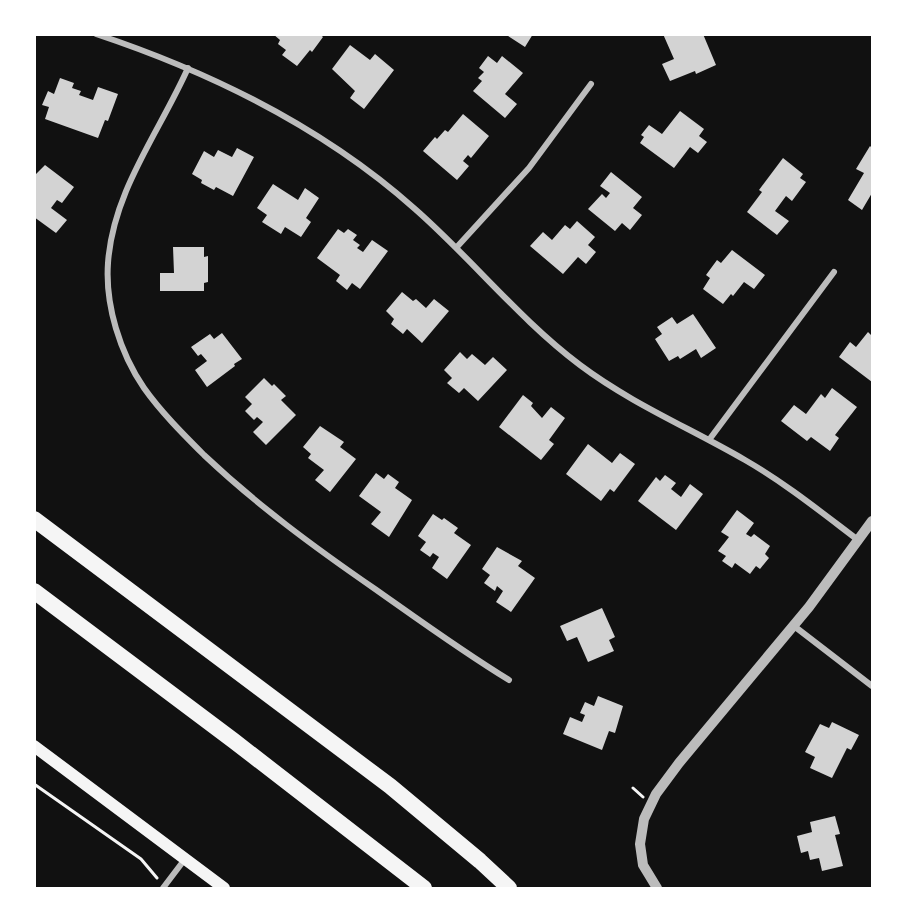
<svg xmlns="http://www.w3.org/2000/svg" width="907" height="923" font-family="'Roboto Condensed',sans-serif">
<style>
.building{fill:#d3d3d3}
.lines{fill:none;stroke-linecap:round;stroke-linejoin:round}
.path{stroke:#f5f5f5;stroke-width:3}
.minor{stroke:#bcbcbc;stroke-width:6}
.tertiary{stroke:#bcbcbc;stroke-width:10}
.secondary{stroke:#f5f5f5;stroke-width:12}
.motorway{stroke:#f5f5f5;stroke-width:16}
</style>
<rect width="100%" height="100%" fill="#111"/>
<path class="building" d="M273 34H320L323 37 312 52 310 50 297 66 282 55 286 50 278 44 280 40Z
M505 34H533L525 47Z
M663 34H703L716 65 696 74 695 71 670 81 662 64 674 59Z
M350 45 370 60 375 54 394 70 364 109 350 98 355 91 332 69Z
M488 56 497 63 502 56 523 73 505 94 517 104 505 118 473 91 482 81 478 78 484 72 479 68Z
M60 78 74 83 72 88 81 91 79 95 93 100 98 87 118 94 108 121 105 120 98 138 45 119 49 107 42 105 48 91 54 94Z
M680 111 704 129 699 136 707 142 698 153 690 147 674 168 640 143 644 137 641 135 649 125 662 134Z
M463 114 489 136 471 158 468 155 463 161 469 166 457 180 423 151 435 137 437 139 445 130 448 132Z
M870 146 872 148V193L862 210 848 200 864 173 856 169Z
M237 148 254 157 233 196 216 187 214 190 201 183 202 180 192 174 204 151 214 157 218 150 232 157Z
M783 158 803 174 800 178 806 182 792 201 786 196 775 211 789 221 777 235 747 212 762 192 759 190Z
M45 165 74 187 62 203 57 200 51 208 67 220 56 233 34 217V176Z
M611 172 642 197 633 208 642 215 630 230 622 223 615 231 588 209 602 194 606 198 610 193 600 186Z
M273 184 298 200 305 188 319 198 306 218 311 222 301 237 285 227 281 234 262 222 267 215 257 208Z
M577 221 595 237 588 245 596 252 586 264 578 257 563 274 530 246 543 232 552 240 565 225 570 229Z
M338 229 344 233 348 229 357 235 353 240 360 245 357 248 363 252 372 240 388 251 360 289 352 283 347 290 336 281 340 275 317 258Z
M173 247H204V257L208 256V282L204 283V291H160V273H174Z
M732 250 765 275 754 289 744 282 733 296 731 294 723 304 703 289 710 278 706 275 717 260 721 263Z
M402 292 413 301 416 299 426 308 434 299 449 311 422 343 407 329 403 334 391 324 394 319 386 311Z
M693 314 716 348 701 358 696 349 680 359 678 356 669 361 655 339 662 334 657 327 672 317 677 324Z
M868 332 872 336V382L839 357 850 342 856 347Z
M222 333 242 359 234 364 235 366 207 387 195 370 207 361 201 354 198 356 191 347 210 334 214 339Z
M460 352 467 359 472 354 485 365 493 357 507 370 478 401 464 388 459 393 447 383 452 378 444 370Z
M264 378 272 386 274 384 286 396 281 400 296 415 266 445 253 432 263 422 257 417 254 420 245 411 252 404 245 397Z
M832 388 857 407 835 435 839 438 830 451 811 437 807 441 781 421 794 405 806 414 821 394 825 398Z
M523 395 533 403 531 406 542 418 551 407 565 418 549 440 554 444 541 460 499 427Z
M320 426 344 442 340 447 356 459 330 492 315 480 324 470 308 458 311 454 303 447Z
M588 444 612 463 620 453 635 464 614 492 610 489 601 501 566 474Z
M376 473 384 479 388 474 399 482 395 488 412 500 389 537 371 524 381 512 359 496Z
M665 475 676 483 671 489 681 497 690 484 703 494 676 530 638 501 656 477 660 481Z
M737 510 754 523 746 534 751 537 754 534 770 546 765 554 769 558 760 569 756 566 750 574 735 563 732 568 722 561 726 556 718 551 729 537 721 532Z
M433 514 442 520 444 518 458 528 454 533 471 545 447 579 432 568 439 557 433 553 430 557 420 550 426 542 418 536Z
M497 547 522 561 518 566 535 578 511 612 496 602 503 591 497 586 495 591 484 583 490 575 482 569Z
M602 608 615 637 609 640 614 651 588 662 577 637 567 641 560 626Z
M598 696 623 706 615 733 609 731 602 750 563 734 570 717 582 722 585 715 580 713 585 702 594 706Z
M832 722 859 735 851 750 847 748 832 778 810 768 815 757 805 752 820 724 829 728Z
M835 816 840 834 835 835 843 866 822 871 819 858 810 860 808 851 801 853 797 836 812 832 810 822Z"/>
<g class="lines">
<path class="path" d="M34 784 141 859 157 878
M633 788 643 797"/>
<path class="minor" d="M96 34C213 73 323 127 415 209 472 259 520 320 580 365 632 404 690 428 745 460 785 483 821 512 858 540
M188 68C159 133 113 191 108 263 105 305 120 353 144 388 161 412 183 434 204 455 257 505 314 547 375 589 419 620 463 652 509 680
M456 248 529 168 591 84
M709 440 834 272
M794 626 872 686
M163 888 185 859"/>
<path class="tertiary" d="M657 888 643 865 640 844 644 819 656 794 679 763 809 607 872 521"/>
<path class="secondary" d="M34 746 224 888"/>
<path class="motorway" d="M34 519 390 786 480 861 509 888
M34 591 234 741 424 888"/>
</g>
<rect width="907" height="923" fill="none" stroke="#ffffff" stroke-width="72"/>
</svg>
